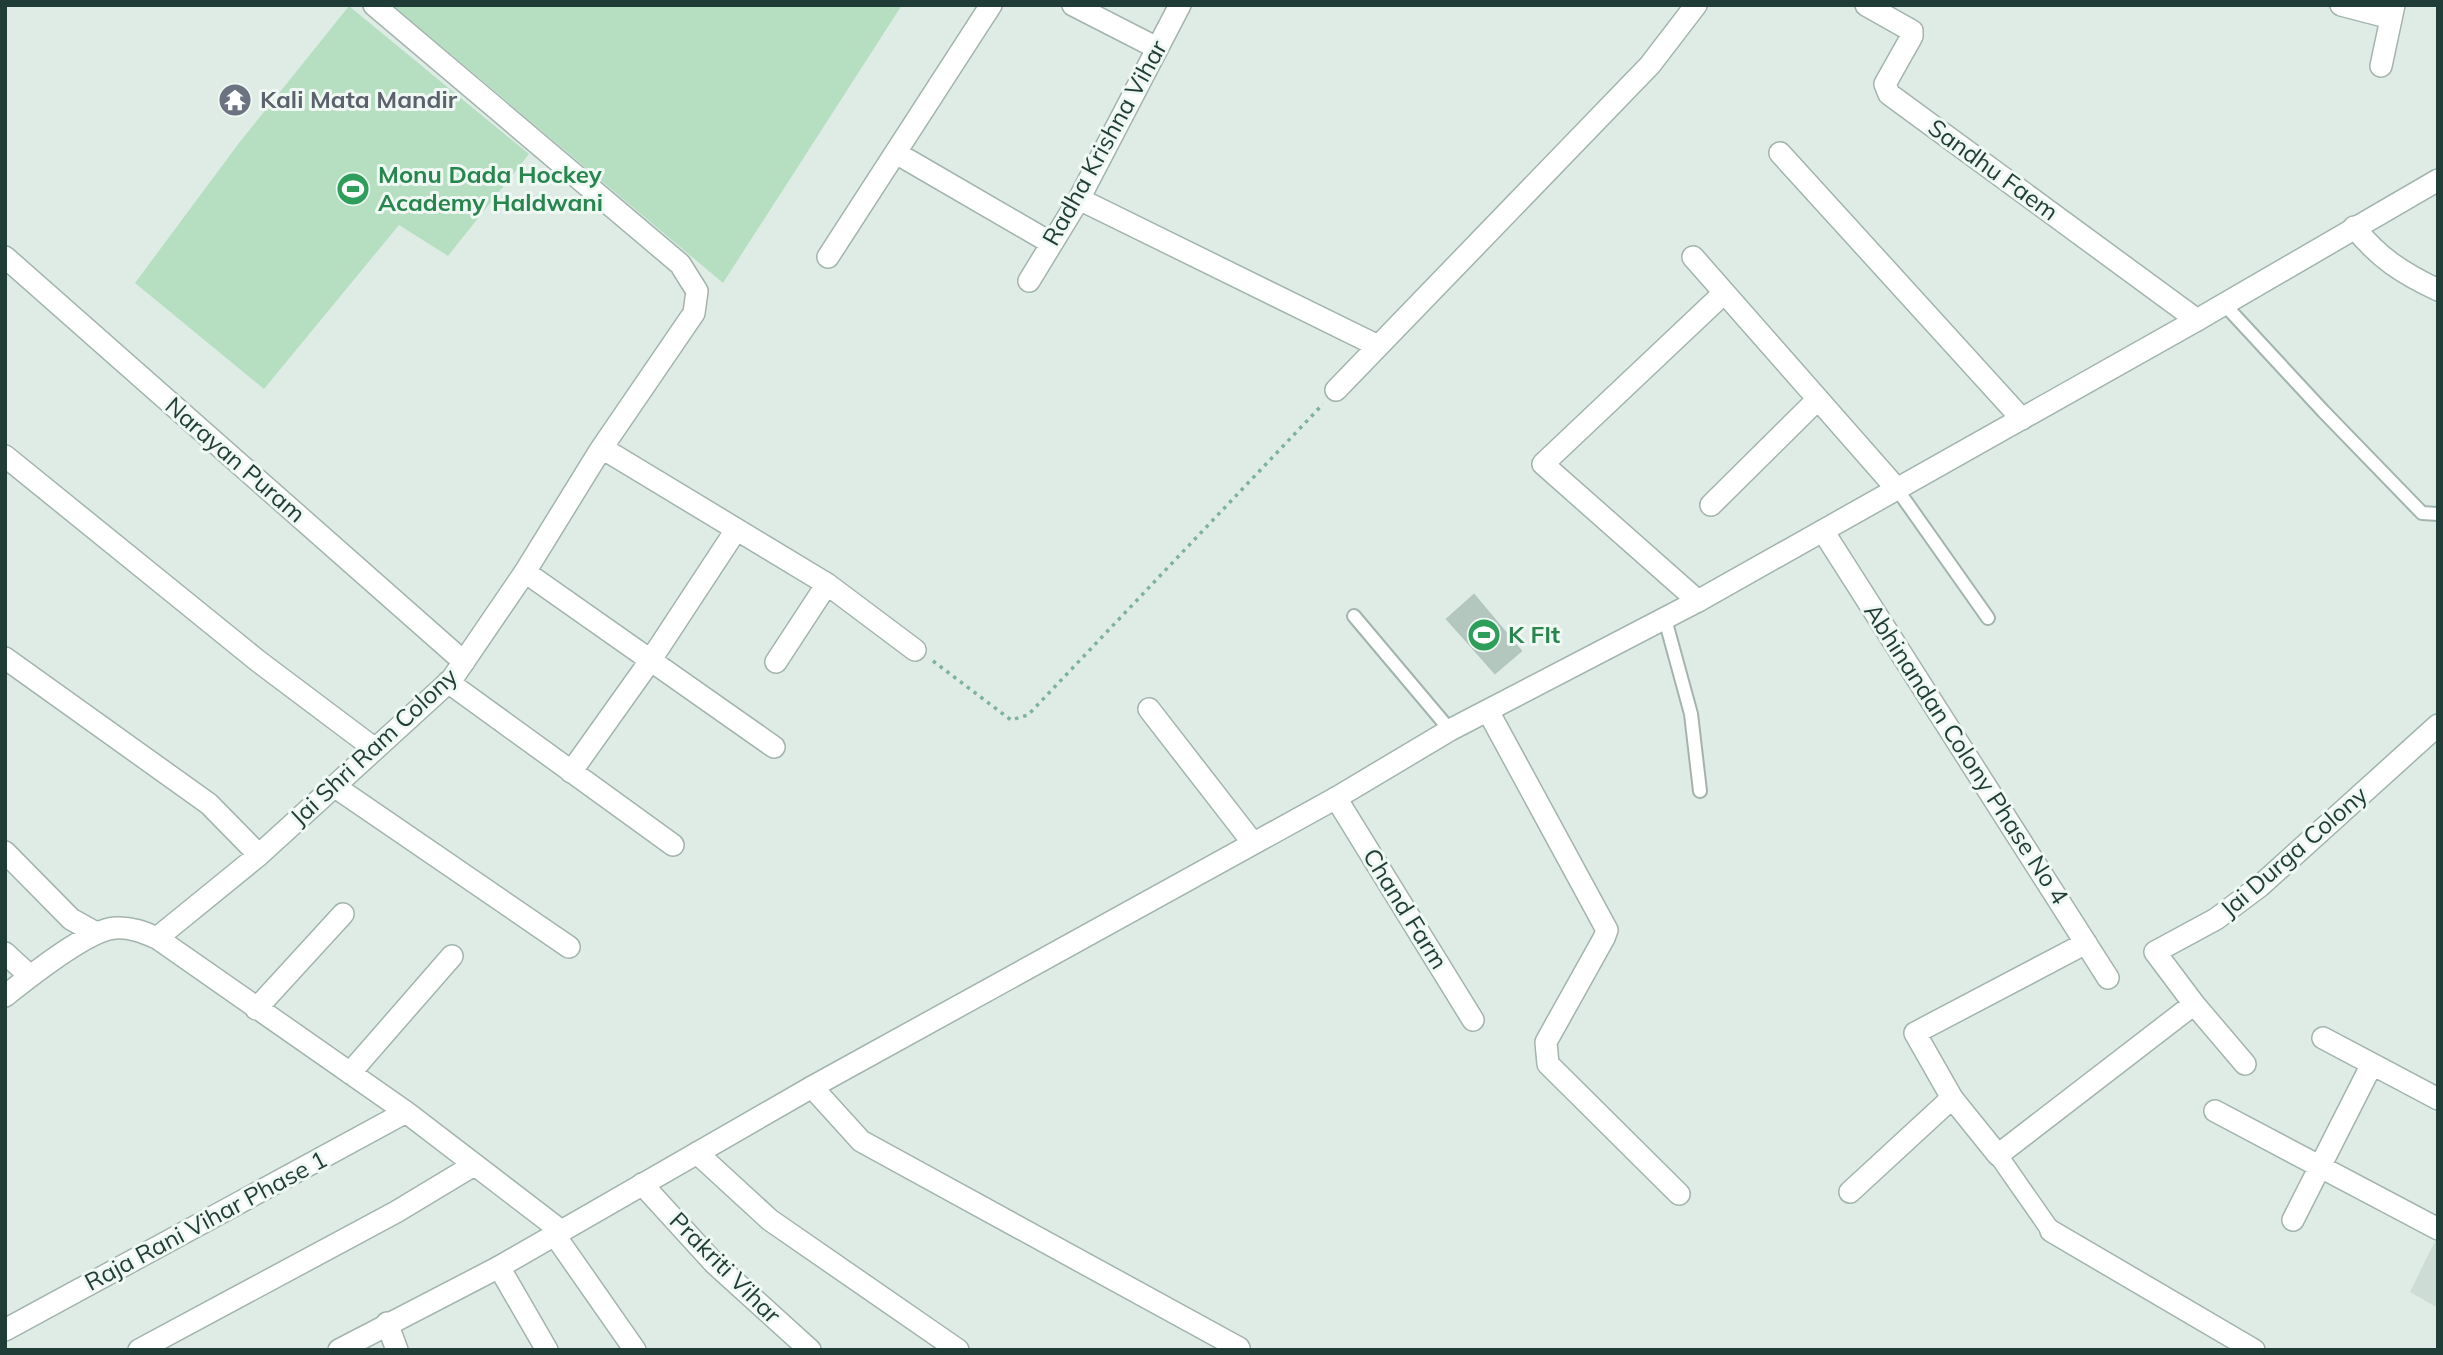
<svg xmlns="http://www.w3.org/2000/svg" width="2443" height="1355" font-family="Mulish,sans-serif">
<style>
.built{fill:#cddcd5}
.green{fill:#b6dfc2}
.building{fill:#b4c7bf;stroke:#b1c6be;stroke-width:2}
.lines{fill:none;stroke-linecap:round;stroke-linejoin:round}
.service-casing{stroke:#a2b4ae;stroke-width:16}
.pedestrian-casing{stroke:#a2b4ae;stroke-width:21}
.minor-casing{stroke:#a2b4ae;stroke-width:24}
.tertiary-casing{stroke:#a2b4ae;stroke-width:24}
.path{stroke:#7db2a3;stroke-width:3.5;stroke-dasharray:3.5 5;stroke-linecap:butt}
.service{stroke:#fff;stroke-width:12}
.pedestrian{stroke:#fff;stroke-width:18}
.minor{stroke:#fff;stroke-width:21}
.tertiary{stroke:#fff;stroke-width:21}
.labels{text-anchor:middle;stroke-width:6;stroke-linejoin:round;paint-order:stroke}
.worship-label{font-size:24px;font-weight:bold;fill:#5b616d;stroke:#f0f8f4;text-anchor:start}
.street-label{font-size:24px;fill:#1f3d36;stroke:#f0f8f4}
.leisure-label{font-size:24px;font-weight:bold;fill:#27864d;stroke:#f0f8f4;text-anchor:start}
</style>
<rect width="100%" height="100%" fill="#dfece6"/>
<path class="built" d="M2438 1235V1308L2410 1292Z"/>
<path class="green" d="M392 5H902L723 283Z
M349 6 529 154 448 256 399 225 264 389 135 283 239 143Z"/>
<path class="building" d="M1474 595 1521 651 1495 673 1447 619Z"/>
<g class="lines">
<defs>
<path id="service" d="M2224 304 2324 412 2422 513 2438 514
M1897 489 1988 618
M1354 616 1450 730
M1665 619 1691 714 1700 791"/>
<path id="pedestrian" d="M1998 1155 2051 1231"/>
<path id="minor" d="M374 5 680 264 697 291 694 313 599 452 525 572 452 679 259 855 157 938 406 1112 560 1230
M1073 5 1157 48
M1866 5 1912 31V36L1885 84 1889 94 2197 320
M2341 5 2391 18
M2381 66 2394 5
M896 153 1051 243
M1780 153 2022 419
M1079 199 1378 346
M2354 227C2379 258 2402 273 2438 290
M5 257 464 662
M828 257 991 5
M1693 257 1897 489
M1029 281 1079 199 1180 5
M1336 390 1650 65 1696 5
M602 448 827 584 915 650
M5 456 258 661 375 749
M1711 505 1818 399
M1823 531 2108 978
M525 572 774 747
M1698 601 1543 464 1724 293
M5 658 209 804 259 855
M776 662 827 584
M448 682 673 845
M1149 709 1253 843
M1488 711 1607 930 1604 938 1546 1042 1548 1064 1679 1194
M571 772 650 661 736 530
M334 786 569 947
M1336 798 1473 1020
M5 852 71 919 96 933
M5 953 30 976
M5 996C29 977 87 930 115 928 131 927 143 932 157 938
M2194 1004 2245 1064
M256 1009 343 914
M2323 1038 2438 1099
M350 1073 452 956
M812 1087 861 1141 1239 1348
M1952 1098 1915 1033 2086 943
M2215 1111 2438 1229
M697 1153 770 1220 958 1350
M642 1184 714 1263 810 1350
M1850 1192 1952 1098 1998 1155 2194 1004 2155 952 2216 919 2260 886 2438 725
M2293 1220 2372 1064
M2051 1231 2254 1350
M554 1234 635 1350
M499 1267 547 1350
M387 1323 397 1350
M5 1330 406 1112
M139 1350 396 1212 474 1165"/>
<path id="tertiary" d="M339 1350 499 1267 812 1087 1336 798 1450 730 1698 601 2197 320 2438 180"/>
</defs>
<use href="#service" class="service-casing"/>
<use href="#pedestrian" class="pedestrian-casing"/>
<use href="#minor" class="minor-casing"/>
<use href="#tertiary" class="tertiary-casing"/>
<path class="path" d="M933 661 1011 720 1028 715 1323 404"/>
<use href="#service" class="service"/>
<use href="#pedestrian" class="pedestrian"/>
<use href="#minor" class="minor"/>
<use href="#tertiary" class="tertiary"/>
</g>
<defs>
<symbol id="temple-disc" viewBox="-11 -11 22 22"><circle r="9.5" fill="#6b7280" stroke="#f0f8f4"/><path d="M0-6L5-2H3V0L6.5 2.5H4V6H1.5V3h-3V6H-4V2.5H-6.5L-3 0V-2H-5Z" fill="#fff"/></symbol>
<symbol id="stadium-disc" viewBox="-11 -11 22 22"><circle r="9.5" fill="#2e9e5b" stroke="#f0f8f4"/><path d="M0-5a6.5 5 0 1 0 0 10a6.5 5 0 1 0 0-10ZM-3.5-1.8h7v3.6h-7Z" fill="#fff"/></symbol>
</defs>
<g fill-rule="evenodd">
<use href="#temple-disc" x="216" y="81" width="38" height="38"/>
<use href="#stadium-disc" x="334" y="170" width="38" height="38"/>
<use href="#stadium-disc" x="1465" y="616" width="38" height="38"/>
</g>
<g class="labels">
<g class="worship-label">
<text x="260" y="108">Kali Mata Mandir</text>
</g>
<g class="street-label">
<text transform="translate(1105 143) rotate(-61)" y="8">Radha Krishna Vihar</text>
<text transform="translate(1993 170) rotate(36)" y="8">Sandhu Faem</text>
<text transform="translate(235 460) rotate(41)" y="8">Narayan Puram</text>
<text transform="translate(374 747) rotate(-43)" y="8">Jai Shri Ram Colony</text>
<text transform="translate(1966 754) rotate(57)" y="8">Abhinandan Colony Phase No 4</text>
<text transform="translate(2294 852) rotate(-41)" y="8">Jai Durga Colony</text>
<text transform="translate(1405 909) rotate(58)" y="8">Chand Farm</text>
<text transform="translate(206 1221) rotate(-28)" y="8">Raja Rani Vihar Phase 1</text>
<text transform="translate(725 1268) rotate(45)" y="8">Prakriti Vihar</text>
</g>
<g class="leisure-label">
<text x="378" y="183">Monu Dada Hockey<tspan x="378" dy="28">Academy Haldwani</tspan></text>
<text x="1508" y="643">K FIt</text>
</g>
</g>
<rect width="2443" height="1355" fill="none" stroke="#1f3d36" stroke-width="14"/>
</svg>
